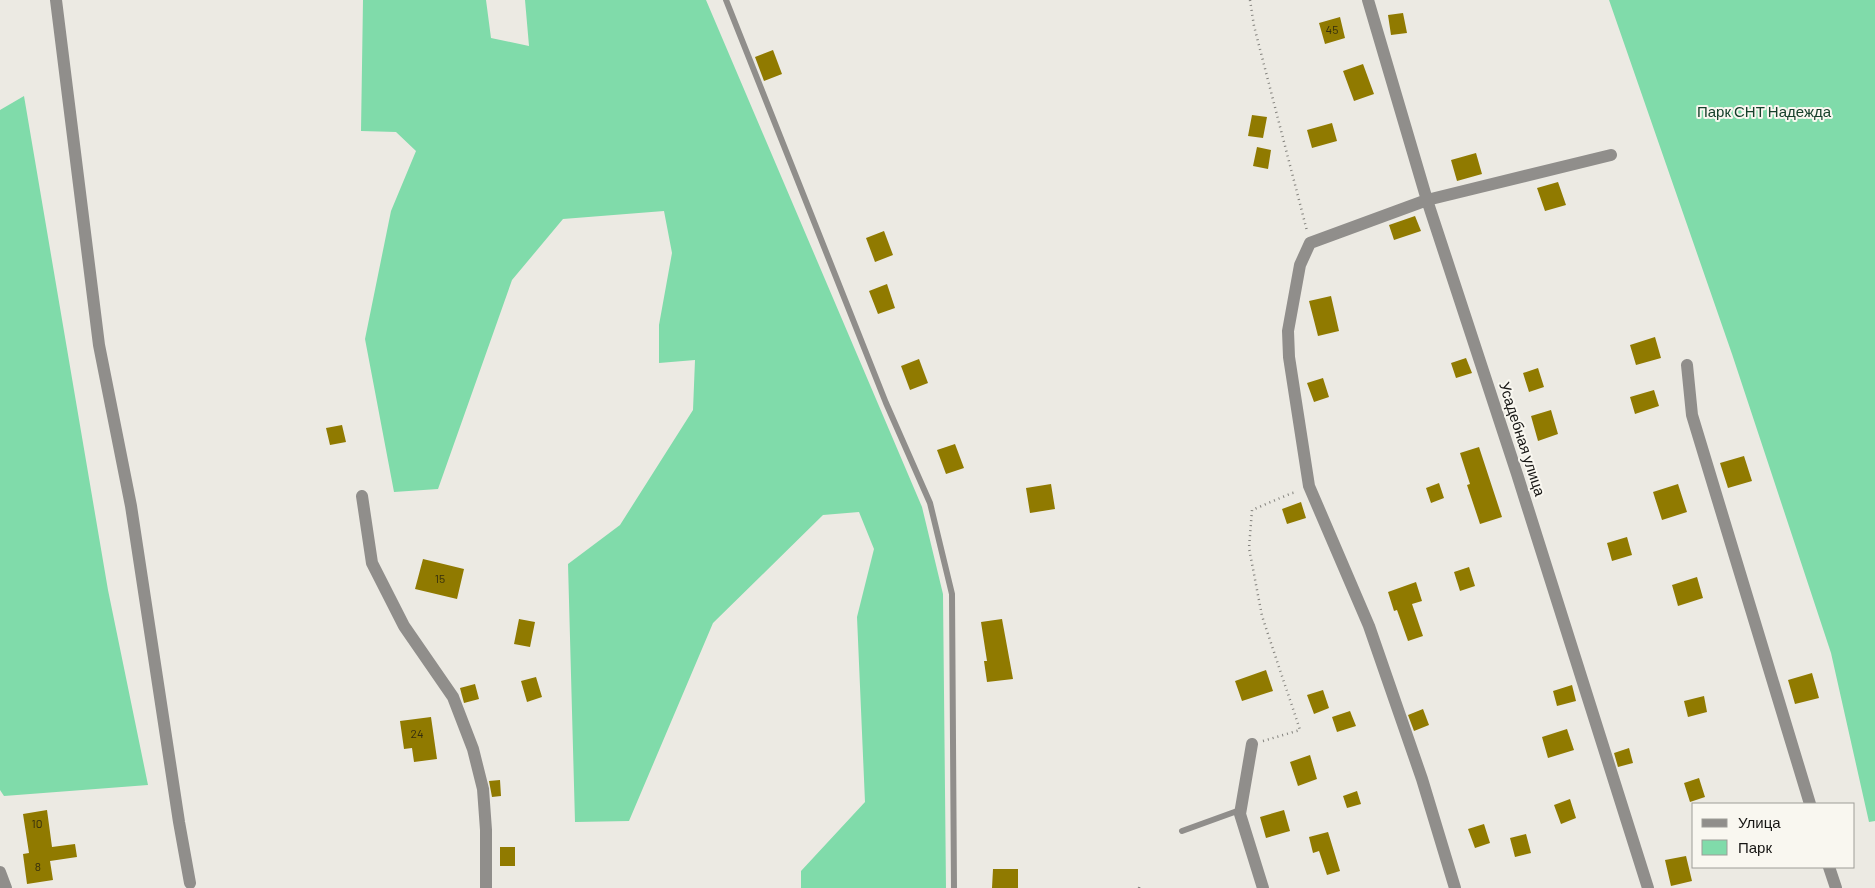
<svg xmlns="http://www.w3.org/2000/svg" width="1875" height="888" font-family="Barlow,sans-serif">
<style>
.green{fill:#80dbaa}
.building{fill:#907a00}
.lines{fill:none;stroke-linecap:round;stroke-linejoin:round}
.path{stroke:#83827d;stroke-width:2.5;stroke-dasharray:1 4;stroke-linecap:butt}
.lane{stroke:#908e8b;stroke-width:6}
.street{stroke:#908e8b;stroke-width:12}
.labels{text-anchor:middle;stroke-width:4;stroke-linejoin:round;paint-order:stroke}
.number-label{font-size:12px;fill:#342e0e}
.park-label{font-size:15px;fill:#16402b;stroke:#f9f7f0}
.street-label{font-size:15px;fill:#161513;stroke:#f9f7f0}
</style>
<rect width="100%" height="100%" fill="#eceae3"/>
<path class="green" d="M363 0H486L491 38 529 46 525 0H706L922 507 943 594 946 888H801V871L865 802 857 617 874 549 859 512 823 515 713 623 629 821 575 822 568 564 620 525 693 410 695 360 659 363V325L672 253 664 211 563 219 512 280 438 489 394 492 365 339 391 211 416 151 396 132 361 131Z
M1609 0H1875V821L1869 822 1831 653 1732 354Z
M24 96 108 590 148 785 4 796 0 790V110Z"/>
<path class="building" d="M1403 13 1407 33 1391 35 1388 15Z
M1340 17 1345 38 1325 44 1319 23Z
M773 50 782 74 764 81 755 57Z
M1363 64 1374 94 1354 101 1343 71Z
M1252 115 1267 117 1263 138 1248 136Z
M1332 123 1337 141 1312 148 1307 130Z
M1257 147 1271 150 1268 169 1253 166Z
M1476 153 1482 174 1457 181 1451 160Z
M1558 182 1566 205 1545 211 1537 188Z
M1415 216 1421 231 1394 240 1389 225Z
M884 231 893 255 875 262 866 238Z
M887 284 895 308 878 314 869 291Z
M1331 296 1339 331 1318 336 1309 301Z
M1655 337 1661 358 1636 365 1630 345Z
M1466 358 1472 373 1456 378 1451 363Z
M919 359 928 383 910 390 901 366Z
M1538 368 1544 387 1529 392 1523 373Z
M1323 378 1329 397 1314 402 1307 383Z
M1654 390 1659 406 1635 414 1630 397Z
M1551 410 1558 434 1538 441 1531 416Z
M342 425 346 442 330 445 326 428Z
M955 444 964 468 946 474 937 450Z
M1479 447 1502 517 1480 524 1467 485 1470 484 1460 453Z
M1744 456 1752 481 1728 488 1720 463Z
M1439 483 1444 498 1431 503 1426 488Z
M1051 484 1055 509 1030 513 1026 488Z
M1678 484 1687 512 1662 520 1653 492Z
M1301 502 1306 518 1287 524 1282 509Z
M1627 537 1632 555 1612 561 1607 543Z
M423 559 464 569 457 599 415 589Z
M1469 567 1475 586 1460 591 1454 572Z
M1697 577 1703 598 1678 606 1672 585Z
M1416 582 1422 601 1412 604 1423 636 1408 641 1397 610 1394 611 1388 592Z
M519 619 535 622 530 647 514 644Z
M1002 619 1013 679 987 682 984 661H987L981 622Z
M1266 670 1273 691 1242 701 1235 681Z
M1812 673 1819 698 1795 704 1788 680Z
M536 677 542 697 527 702 521 681Z
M475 684 479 699 464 703 460 688Z
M1572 685 1576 701 1557 706 1553 691Z
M1323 690 1329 708 1314 714 1307 695Z
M1704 696 1707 712 1688 717 1684 701Z
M1423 709 1429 725 1414 731 1408 715Z
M1350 711 1356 726 1337 732 1332 717Z
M431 717 437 759 414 762 412 748 404 749 400 721Z
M1567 729 1574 750 1548 758 1542 737Z
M1629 748 1633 763 1618 767 1614 753Z
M1310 755 1317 779 1298 786 1290 762Z
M1699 778 1705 797 1690 802 1684 783Z
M500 780 501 796 492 797 489 781Z
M1357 791 1361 804 1347 808 1343 796Z
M1570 799 1576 818 1561 824 1554 805Z
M47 810 52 847 75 844 77 857 50 861 53 880 27 884 23 854 29 853 23 814Z
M1284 810 1290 831 1266 838 1260 817Z
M1484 824 1490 843 1475 848 1468 829Z
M1328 832 1340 871 1327 875 1319 851 1313 853 1309 837Z
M1526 834 1531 853 1515 857 1510 838Z
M500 847H515V866H500Z
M1686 856 1692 881 1671 886 1665 860Z
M993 869H1018V888H992Z"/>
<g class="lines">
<path class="path" d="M1250 0 1254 26 1307 231
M1263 741 1300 730 1262 616 1249 548 1252 510 1292 493 1297 492
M1139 888 1140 884"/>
<path class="lane" d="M726 0 886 403 930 503 952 594 954 888
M1182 831 1240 810"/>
<path class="street" d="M56 0 99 345 131 506 179 822 190 883
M1368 0 1427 200 1517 474 1648 888
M1687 365 1692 415 1810 804
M362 496 372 563 404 626 453 697 473 749 483 789 486 830V888
M1252 744 1240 814 1263 888
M1829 867 1836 888
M0 872 6 888
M1455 888 1422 779 1369 626 1309 486 1289 357 1288 331 1300 265 1310 243 1427 200 1611 155"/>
</g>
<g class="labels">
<g class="number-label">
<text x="1332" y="34">45</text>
<text x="440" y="583">15</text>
<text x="417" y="738">24</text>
<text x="37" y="828">10</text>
<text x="38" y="871">8</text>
</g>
<g class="park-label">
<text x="1764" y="117">Парк СНТ Надежда</text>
</g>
<g class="street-label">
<text transform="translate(1522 439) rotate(72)" y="5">Усадебная улица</text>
</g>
</g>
<rect x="1692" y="803" width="162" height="65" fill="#f9f7f0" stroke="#9e9d98"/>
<rect x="1702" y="819" width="25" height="8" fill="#908e8b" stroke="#9e9d98"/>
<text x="1738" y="828" font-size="15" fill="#161513">Улица</text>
<rect x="1702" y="840" width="25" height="15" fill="#80dbaa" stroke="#9e9d98"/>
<text x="1738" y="853" font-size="15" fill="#161513">Парк</text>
</svg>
